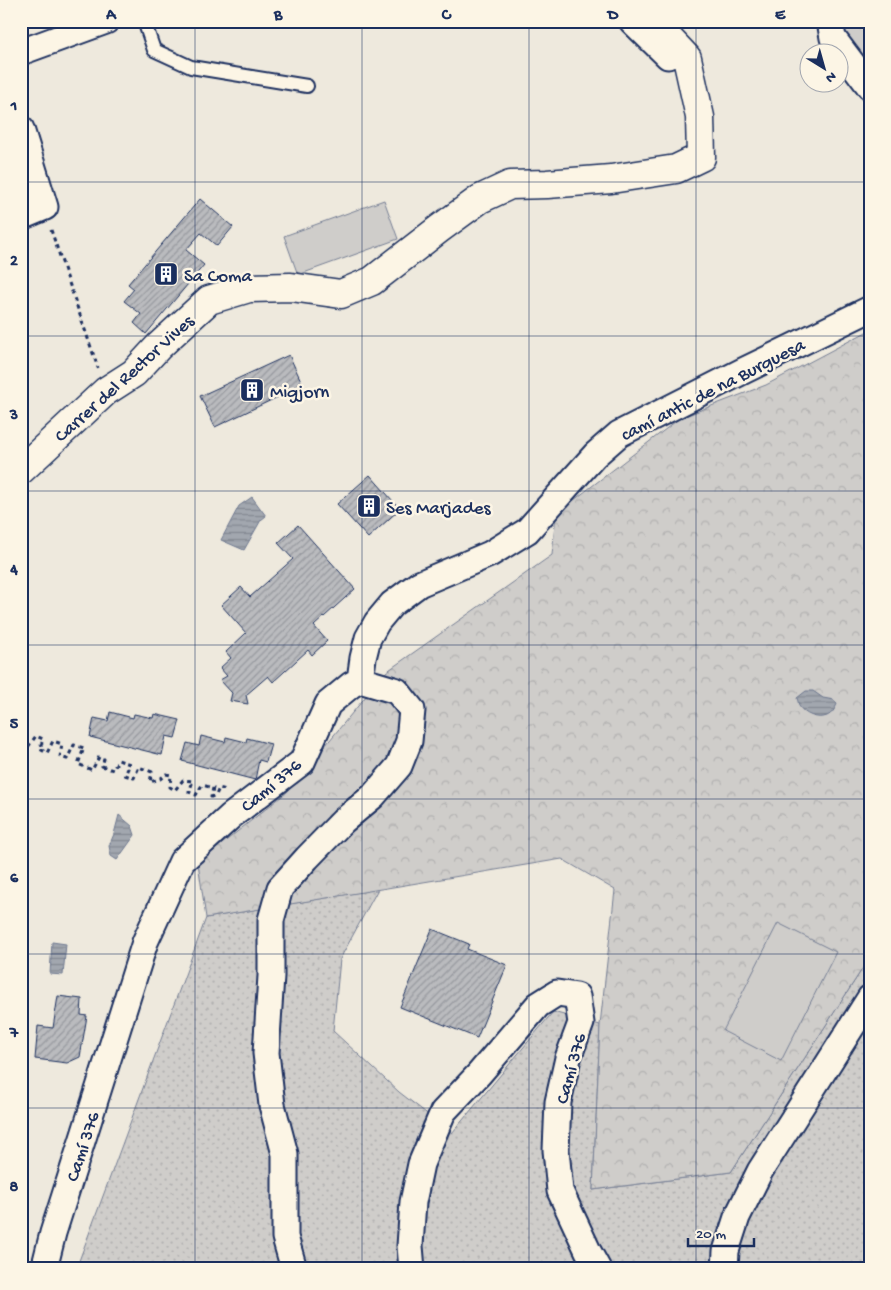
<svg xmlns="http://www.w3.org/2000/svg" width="891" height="1290" font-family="'Gochi Hand',sans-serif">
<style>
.grass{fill:url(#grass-dots);stroke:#757e94}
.forest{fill:url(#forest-crowns);stroke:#757e94}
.pitch{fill:#cfcdca;stroke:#757e94}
.water{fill:url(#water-rules);stroke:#6c778f}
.building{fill:url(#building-hatch);stroke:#1b2f5e}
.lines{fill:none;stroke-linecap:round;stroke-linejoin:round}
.lane-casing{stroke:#1b2f5e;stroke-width:16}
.street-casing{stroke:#1b2f5e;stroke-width:29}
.secondary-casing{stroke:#1b2f5e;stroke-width:31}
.path{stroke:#1b2f5e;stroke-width:3;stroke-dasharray:4 4;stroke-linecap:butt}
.lane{stroke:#fcf5e5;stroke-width:12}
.street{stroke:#fcf5e5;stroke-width:25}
.secondary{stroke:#fcf5e5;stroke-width:28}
.grid{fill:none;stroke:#1b2f5e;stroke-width:1;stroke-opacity:0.55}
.labels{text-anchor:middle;stroke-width:5;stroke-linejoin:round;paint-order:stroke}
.poi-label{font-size:19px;fill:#1b2f5e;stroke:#fcf5e5;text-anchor:start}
.street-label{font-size:19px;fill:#1b2f5e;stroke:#fcf5e5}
.neatline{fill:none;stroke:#1b2f5e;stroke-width:2}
.grid-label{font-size:16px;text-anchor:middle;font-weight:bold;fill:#1b2f5e}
</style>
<defs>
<pattern id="grass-dots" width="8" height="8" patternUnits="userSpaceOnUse" patternTransform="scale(1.25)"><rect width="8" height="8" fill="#cfcdca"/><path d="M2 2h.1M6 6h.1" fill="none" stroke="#b1b0b0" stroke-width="1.8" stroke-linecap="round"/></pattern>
<pattern id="forest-crowns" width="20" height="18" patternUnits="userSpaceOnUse" patternTransform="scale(1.25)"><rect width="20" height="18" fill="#cfcdca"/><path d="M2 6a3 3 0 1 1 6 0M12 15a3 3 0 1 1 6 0" fill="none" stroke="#b1b0b0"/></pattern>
<pattern id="water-rules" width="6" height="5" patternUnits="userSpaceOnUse" patternTransform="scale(1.25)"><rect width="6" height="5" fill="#a2a7af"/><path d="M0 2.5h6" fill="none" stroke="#838892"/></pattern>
<pattern id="building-hatch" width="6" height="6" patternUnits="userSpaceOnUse" patternTransform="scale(1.25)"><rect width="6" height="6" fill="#babbbe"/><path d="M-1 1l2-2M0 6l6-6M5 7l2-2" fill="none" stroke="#96989e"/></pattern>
</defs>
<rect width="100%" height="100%" fill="#eee9dd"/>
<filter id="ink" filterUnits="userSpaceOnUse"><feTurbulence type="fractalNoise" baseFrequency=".02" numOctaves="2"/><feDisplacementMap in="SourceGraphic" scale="10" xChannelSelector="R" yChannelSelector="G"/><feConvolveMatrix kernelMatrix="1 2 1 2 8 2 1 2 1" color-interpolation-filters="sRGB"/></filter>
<g filter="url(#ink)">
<path class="grass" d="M378 889 340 959 333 1031 399 1092 452 1133 553 1012 600 1025 593 1190 731 1172 870 957V1269H76L206 918Z"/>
<path class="forest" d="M816 21H870V97Z
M870 330V957L731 1172 593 1190 600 1025 615 890 562 859 206 918 198 863 287 792 386 672 552 555 556 514 680 418 766 385Z"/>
<path class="pitch" d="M384 200 398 239 298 275 284 236Z
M778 923 836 952 781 1061 723 1031Z"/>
<path class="water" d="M252 497 266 516 261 520 244 550 221 540 239 506Z
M806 691H813L823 698 834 700 837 704C835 709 832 714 827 716 817 720 804 714 799 706 799 705 797 698 797 698Z
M119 815 132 826 135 835 117 860 111 856 109 846 114 834Z
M52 942 66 944 63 975 50 974Z"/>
<path class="building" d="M200 199 233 227 217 246 201 233 186 250 204 265 146 334 134 323 141 314 124 301 134 289 128 284Z
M289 355 303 385 215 427 200 396Z
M370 475 400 509 368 538 337 504Z
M298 525 355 589 314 626 327 641 312 655 308 650 273 682 268 676 246 695 248 704 230 701 232 693 220 680 227 676 220 668 231 658 226 652 246 633 221 605 241 587 250 597 293 559 278 543Z
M110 712 133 718 134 714 153 718 154 714 180 720 175 738 166 736 162 755 90 737 94 718 108 721Z
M201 736 225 742 226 737 246 742 247 738 271 744 266 762 259 760 255 780 182 761 187 743 199 746Z
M432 929 469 944 467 949 507 965 477 1038 400 1007Z
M58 996 82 999 81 1015 87 1016 80 1057 67 1063 35 1059 38 1026 53 1028Z"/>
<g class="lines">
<defs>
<path id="lane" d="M144 21 154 50 191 67 307 86"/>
<path id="street" d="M632 21 668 56
M830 21 833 38 870 87
M21 52 106 21
M21 129 45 207 21 217
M360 680 363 658 368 638 377 622 392 604 419 584 490 554 527 531 595 455 619 434 743 371 870 309
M44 1269 53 1233 145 942 182 861 231 816 302 762 328 704 351 685 360 680 397 691 412 710 409 741 399 766 373 796 343 821 307 858 280 888 271 920V976L266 1053 272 1105 285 1154V1237L294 1269
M412 1269 410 1246 413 1202 421 1164 443 1112 479 1074 538 1005 557 993 577 996 581 1023 568 1058 558 1102 556 1150 560 1191 588 1251 598 1269
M725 1269 726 1251 737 1217 760 1171 870 998"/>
<path id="secondary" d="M21 470 106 391 134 373 159 346 209 300 249 288 291 287 341 294 372 281 439 229 480 199 510 185 547 184 611 179 676 169 701 157 700 117 687 58 652 21"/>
</defs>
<use href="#lane" class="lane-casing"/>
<use href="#street" class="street-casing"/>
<use href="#secondary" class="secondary-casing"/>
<path class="path" d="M51 230 98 368
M21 732 23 733 21 744
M21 744 28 747 36 736 43 739 40 749 47 753 53 741 62 744 60 757 67 759 74 745 84 748 78 764 92 770 99 757 104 759 102 766 113 770 118 760 130 764 125 775 134 778 139 767 152 772 150 782 160 779 166 774 171 775 170 787 175 790 183 780 193 781 189 792 196 795 202 785 213 788 211 797 216 795 219 788 226 790"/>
<use href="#lane" class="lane"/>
<use href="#street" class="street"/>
<use href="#secondary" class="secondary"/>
</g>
</g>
<path class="grid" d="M195 21V1269M362 21V1269M529 21V1269M696 21V1269M21 182H870M21 336H870M21 491H870M21 645H870M21 799H870M21 954H870M21 1108H870"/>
<defs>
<symbol id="building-square" viewBox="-11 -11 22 22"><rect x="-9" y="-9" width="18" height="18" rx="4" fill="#1b2f5e" stroke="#fcf5e5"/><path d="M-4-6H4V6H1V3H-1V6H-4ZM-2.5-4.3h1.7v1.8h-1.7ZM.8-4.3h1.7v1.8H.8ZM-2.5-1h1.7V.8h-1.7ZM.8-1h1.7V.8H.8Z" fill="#fff"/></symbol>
</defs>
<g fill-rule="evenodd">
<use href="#building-square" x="152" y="260" width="28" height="28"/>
<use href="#building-square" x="238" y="376" width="28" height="28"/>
<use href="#building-square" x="355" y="492" width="28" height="28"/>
</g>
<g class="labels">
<g class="poi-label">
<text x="184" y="281">Sa Coma</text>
<text x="270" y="397">Migjorn</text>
<text x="386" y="513">Ses Marjades</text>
</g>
<g class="street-label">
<text transform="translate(123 377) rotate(-42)" y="7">Carrer del Rector Vives</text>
<text transform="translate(712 388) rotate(-27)" y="7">camí antic de na Burguesa</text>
<text transform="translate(270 784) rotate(-40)" y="7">Camí 376</text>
<text transform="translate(569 1068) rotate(-75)" y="7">Camí 376</text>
<text transform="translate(81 1146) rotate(-72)" y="7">Camí 376</text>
</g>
</g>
<rect width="891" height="1290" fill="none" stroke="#fcf5e5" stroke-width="55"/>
<g transform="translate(824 68) rotate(143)"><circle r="24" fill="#fcf5e5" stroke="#a2a6af"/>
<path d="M0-4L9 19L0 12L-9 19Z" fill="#1b2f5e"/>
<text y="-8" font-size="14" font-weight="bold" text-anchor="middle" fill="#1b2f5e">N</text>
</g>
<path d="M688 1238v8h66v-8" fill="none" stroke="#1b2f5e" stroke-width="2.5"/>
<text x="696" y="1238" font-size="15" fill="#1b2f5e" stroke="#fcf5e5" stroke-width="4" paint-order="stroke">20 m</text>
<rect x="28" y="28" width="836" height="1234" class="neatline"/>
<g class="grid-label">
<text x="111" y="19">A</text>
<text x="278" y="19">B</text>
<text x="446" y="19">C</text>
<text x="613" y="19">D</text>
<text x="780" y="19">E</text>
<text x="14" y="110">1</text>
<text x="14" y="265">2</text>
<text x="14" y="419">3</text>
<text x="14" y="574">4</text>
<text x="14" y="728">5</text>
<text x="14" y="882">6</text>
<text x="14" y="1037">7</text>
<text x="14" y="1191">8</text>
</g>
</svg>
